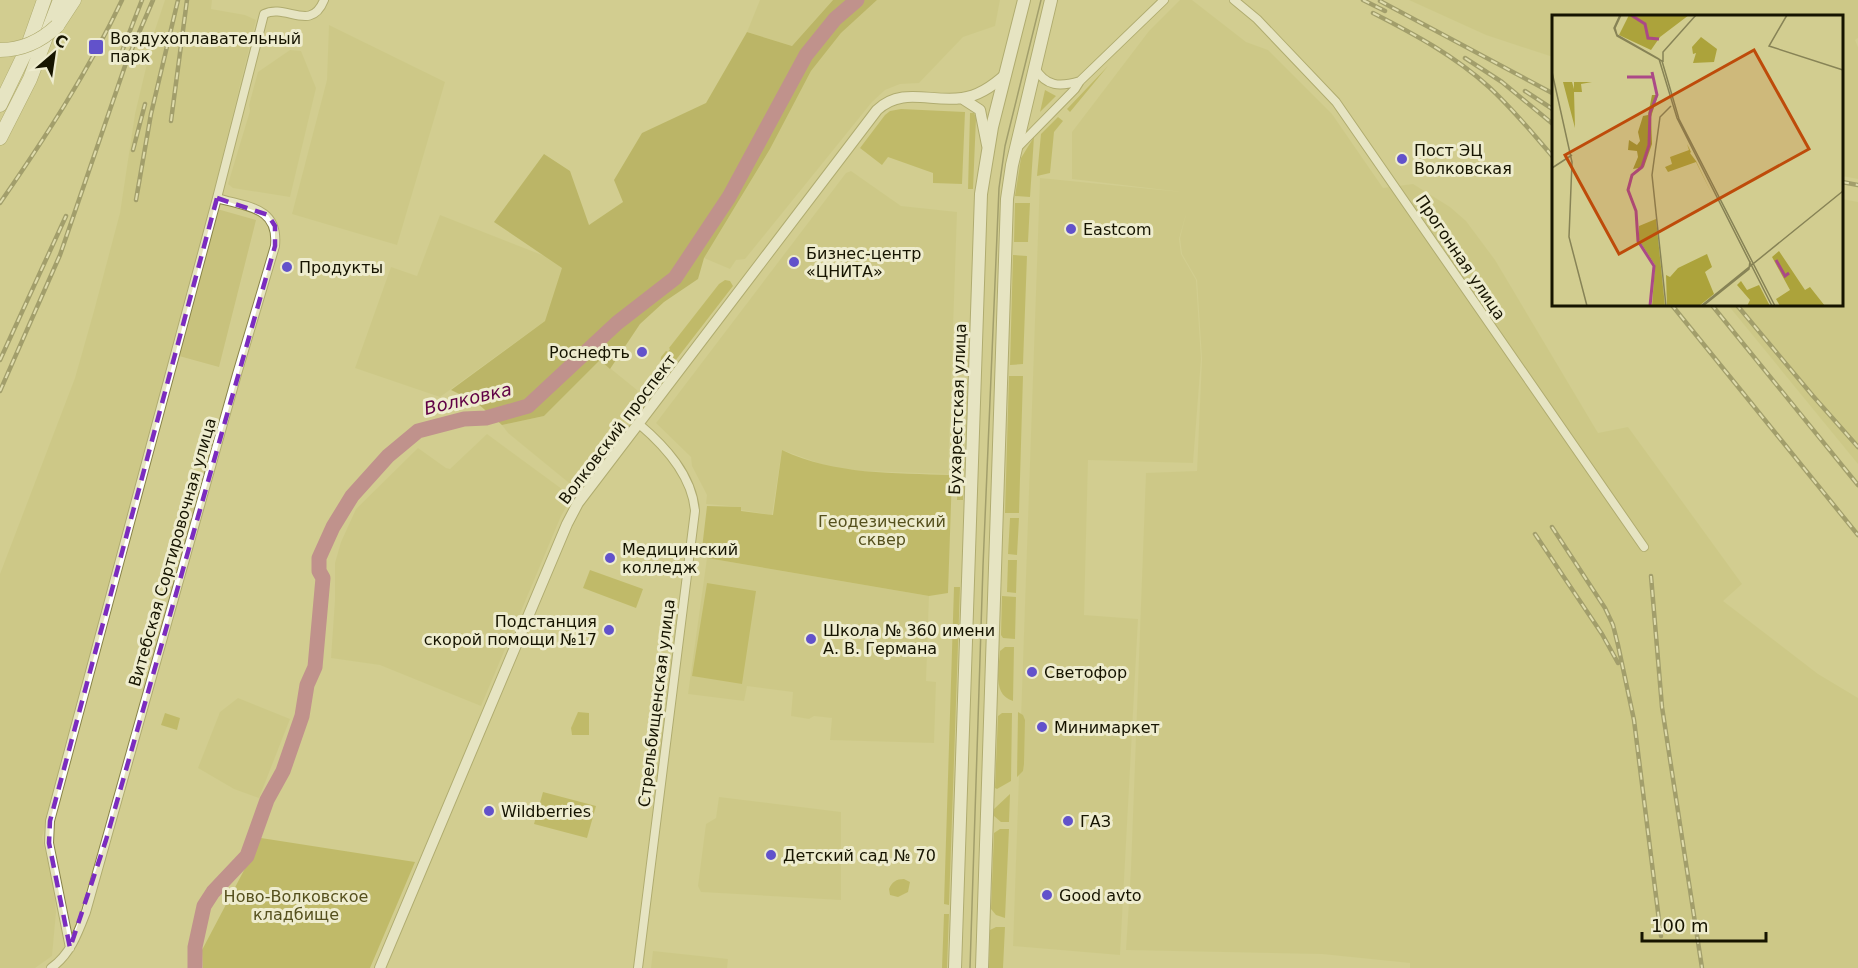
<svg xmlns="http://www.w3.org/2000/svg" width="1858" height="968" font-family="'DejaVu Sans',sans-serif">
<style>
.built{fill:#c8c27d}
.green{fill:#aca33b}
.forest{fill:#a19836}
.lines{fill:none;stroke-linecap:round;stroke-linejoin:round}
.river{stroke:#ab4987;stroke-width:15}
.minor-casing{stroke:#888349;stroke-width:10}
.tertiary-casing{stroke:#888349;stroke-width:12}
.secondary-casing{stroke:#888349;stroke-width:14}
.primary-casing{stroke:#888349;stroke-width:15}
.minor{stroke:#fff;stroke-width:8}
.tertiary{stroke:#fff;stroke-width:10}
.secondary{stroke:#fff;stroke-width:12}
.primary{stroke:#fff;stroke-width:14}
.tram{stroke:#68653f;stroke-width:1.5}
.rail-casing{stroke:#68653f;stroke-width:4.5}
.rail{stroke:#eeecce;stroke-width:2;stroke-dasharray:7;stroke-linecap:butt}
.primary-bridge-casing{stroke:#888349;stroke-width:15;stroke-linecap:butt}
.primary-bridge{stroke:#fff;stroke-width:14}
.marked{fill:none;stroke:#7b2cbf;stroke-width:4.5;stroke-dasharray:12 8;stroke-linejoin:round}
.poi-dot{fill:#6252cb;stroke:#eeecce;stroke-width:2}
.labels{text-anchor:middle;stroke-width:6;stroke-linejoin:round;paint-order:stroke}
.poi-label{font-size:16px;fill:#161400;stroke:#eeecce;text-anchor:start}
.street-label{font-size:16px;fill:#161400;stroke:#eeecce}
.park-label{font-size:16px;fill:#55501d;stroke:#eeecce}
.water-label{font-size:18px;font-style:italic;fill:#600045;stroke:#eeecce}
.inset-river{fill:none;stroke:#ab4987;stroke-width:3}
.inset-road{fill:none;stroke:#878356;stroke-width:1.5}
.view{fill:#be4b0a;fill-opacity:0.15;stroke:#be4b0a;stroke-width:3}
.inset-edge{fill:none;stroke:#161400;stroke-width:3}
</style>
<rect width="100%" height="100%" fill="#d2cd90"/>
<path class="built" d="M165 0H212L211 9 245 15 256 20 210 207 256 220 219 367 172 354 98 635 42 837 54 889 56 912 52 956 35 968H0V574L75 378 94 311 120 213 135 114 155 30Z
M760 0H833L792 46 747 32Z
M877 0H1000L995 26 963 37 919 83 900 84 885 90 872 102 745 259 736 260 730 269 704 258 770 149 811 71 841 33Z
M1180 0H1192L1246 42 1268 50 1332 114 1383 188 1413 184 1450 207 1466 221 1495 260 1598 433 1628 427 1742 584 1723 601 1818 674 1858 698V968H1410V963L1322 954 1126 950 1131 868 1146 473 1197 471 1202 359 1197 280 1182 254 1180 238 1186 214 1179 239 1181 254 1196 280 1201 359 1193 463 1088 460 1084 615 1138 619 1120 955 1013 946 1040 178 1182 192 1072 179V132L1149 31Z
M1409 0H1858V38L1855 40 1858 47V179L1842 176V16H1554L1553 57 1486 35Z
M329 25 445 82 397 245 292 214 327 80Z
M290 50 301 51 316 88 290 197 233 188 228 184 250 111 249 105 258 72Z
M851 171 901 206 957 212 948 474 862 471 829 467 782 450 772 515 741 510V507L706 504 707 495 692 466 691 457 656 423 846 173Z
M1842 199 1858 202V464L1728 305 1842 304Z
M440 215 583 271 545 321 440 397 355 368 391 267 417 276Z
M600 360 637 390 640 401 574 487 508 433 502 425 544 416Z
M487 434 570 495 568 504 561 516 481 706 380 665 331 658 335 600V563L341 542 356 509 418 448 446 468 450 469Z
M707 558 929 596 926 681 936 682 934 743 830 740 832 718 814 716 809 719 791 716 793 692 747 686 744 701 688 694Z
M238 698 290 719 259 798 234 789 198 768 220 712Z
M719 797 841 812V900L701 892 698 886 706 824 716 818Z
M653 951 728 959 727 968H651Z"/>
<path class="green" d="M1108 66 1070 112 1067 109Z
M1045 90 1056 96 1040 112Z
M901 109 965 112 962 184 933 183V173L888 157 882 165 860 148 885 115 890 111Z
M970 113H974L976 118 973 189H968Z
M1058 117 1063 121 1054 132 1050 173 1037 176 1041 134Z
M1034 137 1030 197 1015 196 1021 158Z
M1015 203H1030L1028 242H1014Z
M1013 255 1027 256 1023 364 1010 365Z
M725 280 730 281 733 286 665 374 660 365 661 357 666 351 668 352 670 349 669 348 719 284Z
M1009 376H1023L1019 513H1005Z
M964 421 963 500H957L960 422Z
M782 450C835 475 894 473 952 475L948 593 929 596 701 557 707 506 741 507V511L773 515Z
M1010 518H1019L1017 555 1008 554Z
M1008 560H1017L1016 593 1007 592Z
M590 570 643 589 636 608 583 588Z
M707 583 756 591 742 684 692 676Z
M954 587H960L949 905 944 904Z
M1002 596 1016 597 1015 639 1003 638 1001 635Z
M1005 647H1014L1013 701C992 695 999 668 1000 651Z
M578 712 589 713V735H572L571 728Z
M1018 712 1023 715 1025 720 1024 764 1023 771 1017 777Z
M165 713 180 718 177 730 161 725Z
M1002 713H1012L1011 781 997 789 995 788 998 716Z
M543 792 596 806 587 838 534 824Z
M1010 794 1009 822H1001L994 816V809Z
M1000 829H1009L1005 918 996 915 991 909 994 833Z
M261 838 415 862 370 968H203L202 950Z
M904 879 910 882 908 892 898 897 890 895 889 889C892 882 896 879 904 879Z
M944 914H949L947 968H942Z
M996 927H1005L1003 968H989L990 930Z"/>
<path class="forest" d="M833 0H877L841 33 811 71 770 149 704 258 698 279 664 302 640 324 610 369 600 360 544 416 502 425 476 402 451 390 545 321 562 268 494 222 544 154 570 171 589 225 623 202 614 180 642 133 706 103 747 32 792 46Z"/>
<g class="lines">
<path class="river" d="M195 968V947L204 906 213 892 247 856 267 800 283 771 302 716 307 685 315 667 323 578 319 571V558L333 527 352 496 388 456 418 431 464 419 486 418 528 406 617 323 675 278 729 197 806 55 835 19 857 0"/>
<defs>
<path id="minor" d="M1234 0 1257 19 1336 102 1644 547
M1035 68C1046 87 1060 87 1080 81
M1017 148 1075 89 1080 81 1164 0
M70 948 49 843 50 821 217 198 264 14C286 3 311 33 324 0
M51 968C70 955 78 933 86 912L237 374 275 246C279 206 246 207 217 198
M638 968 695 511C692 475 665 446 639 424"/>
<path id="tertiary" d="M963 99 980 110 987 145
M380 968 567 524 578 503 877 110C902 86 932 103 962 98 979 96 993 86 1006 74"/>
<path id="secondary" d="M955 968 981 194 992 127 1024 0
M982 968 1007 199 1012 165 1051 0"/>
<path id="primary" d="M57 26 74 0
M0 105 26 51 44 0
M0 138 30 79 60 0"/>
</defs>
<use href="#minor" class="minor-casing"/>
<use href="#tertiary" class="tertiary-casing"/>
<use href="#secondary" class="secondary-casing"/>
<use href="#primary" class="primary-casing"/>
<use href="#minor" class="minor"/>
<use href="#tertiary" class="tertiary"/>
<use href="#secondary" class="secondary"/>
<use href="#primary" class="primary"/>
<path class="tram" d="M970 968 983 566 999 188 1005 146 1041 0"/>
<defs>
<path id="rail" d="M1363 0 1385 11
M1380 1 1554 94
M1373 13C1414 34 1455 56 1489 87 1513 109 1533 134 1554 158
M121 54 142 0
M1465 58 1502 82 1554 125
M1525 91 1554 110
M171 121 187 0
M133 150 145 104
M1842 182 1858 185
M136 200 151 114 178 0
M0 203C45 138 88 72 122 0
M1671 304 1858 535
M1711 304 1858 485
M1736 304 1813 396 1858 447
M0 360 66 216
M0 391 60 255 126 63 153 0
M1552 527 1605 608 1613 625 1618 645 1634 720 1661 936
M1535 534 1602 634 1618 663
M1651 576 1662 707 1702 968"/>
</defs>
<use href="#rail" class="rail-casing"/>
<use href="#rail" class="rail"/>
<defs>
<path id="primary-bridge" d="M0 50C23 50 41 41 57 26"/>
</defs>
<use href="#primary-bridge" class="primary-bridge-casing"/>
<use href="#primary-bridge" class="primary-bridge"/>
</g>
<path d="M0 0H1858V968H0ZM217 198 268 215 275 226V246L106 840 70 948 49 843 50 821Z" fill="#d2cd90" fill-opacity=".55" fill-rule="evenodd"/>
<path class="marked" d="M217 198 268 215 275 226V246L106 840 70 948 49 843 50 821Z"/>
<g class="poi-dot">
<rect x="88" y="39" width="16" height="16" rx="3"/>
<circle cx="1402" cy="159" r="6"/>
<circle cx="1071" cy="229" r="6"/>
<circle cx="794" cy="262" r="6"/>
<circle cx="287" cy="267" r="6"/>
<circle cx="642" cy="352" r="6"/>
<circle cx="610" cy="558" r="6"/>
<circle cx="609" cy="630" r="6"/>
<circle cx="811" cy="639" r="6"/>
<circle cx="1032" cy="672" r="6"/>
<circle cx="1042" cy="727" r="6"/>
<circle cx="489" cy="811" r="6"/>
<circle cx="1068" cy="821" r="6"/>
<circle cx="771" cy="855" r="6"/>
<circle cx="1047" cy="895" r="6"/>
</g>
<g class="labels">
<g class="poi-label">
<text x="110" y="44">Воздухоплавательный<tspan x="110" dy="18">парк</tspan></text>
<text x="1414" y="156">Пост ЭЦ<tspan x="1414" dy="18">Волковская</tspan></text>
<text x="1083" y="235">Eastcom</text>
<text x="806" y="259">Бизнес-центр<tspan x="806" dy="18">«ЦНИТА»</tspan></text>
<text x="299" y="273">Продукты</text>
<text x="630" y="358" text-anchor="end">Роснефть</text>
<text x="622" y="555">Медицинский<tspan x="622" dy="18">колледж</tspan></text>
<text x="597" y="627" text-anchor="end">Подстанция<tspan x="597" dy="18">скорой помощи №17</tspan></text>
<text x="823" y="636">Школа № 360 имени<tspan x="823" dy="18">А. В. Германа</tspan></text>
<text x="1044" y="678">Светофор</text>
<text x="1054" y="733">Минимаркет</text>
<text x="501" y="817">Wildberries</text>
<text x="1080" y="827">ГАЗ</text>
<text x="783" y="861">Детский сад № 70</text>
<text x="1059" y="901">Good avto</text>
</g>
<g class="street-label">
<text transform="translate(1461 257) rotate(56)" y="6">Прогонная улица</text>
<text transform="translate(957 409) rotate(-88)" y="6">Бухарестская улица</text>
<text transform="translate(617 429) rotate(-53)" y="6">Волковский проспект</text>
<text transform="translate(172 552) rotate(-74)" y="6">Витебская Сортировочная улица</text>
<text transform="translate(656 703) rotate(-83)" y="6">Стрельбищенская улица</text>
</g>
<g class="park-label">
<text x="882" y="527">Геодезический<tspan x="882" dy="18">сквер</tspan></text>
<text x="296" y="902">Ново-Волковское<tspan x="296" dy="18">кладбище</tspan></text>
</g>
<g class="water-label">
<text transform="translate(468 399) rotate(-13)" y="6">Волковка</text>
</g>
</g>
<g transform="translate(1552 15)">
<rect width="291" height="291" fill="#d2cd90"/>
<path d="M77 0H137L108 22 99 35 67 20ZM149 22 165 34 162 47 141 48 144 38 141 39 140 32ZM11 67H20L22 74V67H40L29 69 30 77H22L23 113ZM135 129 139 137 138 138 144 146 160 179 144 147 116 157 113 152 120 149 118 142 137 135ZM104 204 113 291H100L103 250 87 225V211ZM227 236 253 275 258 272 273 291H228L224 284 238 275 220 242ZM155 239 160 252 153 257 162 279 147 291H115L114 260 118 262 126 253ZM189 266 195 275 207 270 218 291H195L198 285 185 270Z" fill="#aca33b"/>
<path d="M100 80H106L99 102 100 129 92 152 81 154 86 142 85 136 76 135 77 125 85 130 88 126 86 117 91 101 96 100Z" fill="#a19836"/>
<path class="inset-river" d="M79 0 93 9 96 23 107 24M75 62H101M224 245 233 261 237 258M98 291 102 251 86 226 84 196 76 175 80 160 90 152 97 130 98 98 105 80 100 57"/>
<path class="inset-road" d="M68 0 62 13 65 21 110 46 127 104 223 291M69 0 63 13 65 20 107 44 125 103 220 291M235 0 217 31 291 55M111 47V37L144 0M0 57 20 147 17 222 35 291M0 153 20 140M114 291 100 160 108 102 119 91M149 291 291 176M151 291 197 254 198 246"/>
<path class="view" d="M202 35 257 134 67 239 13 140Z"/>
<rect width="291" height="291" class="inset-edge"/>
</g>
<g transform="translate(54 54) rotate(29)" stroke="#eeecce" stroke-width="4.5" paint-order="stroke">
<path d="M0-4.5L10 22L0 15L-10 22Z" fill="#161400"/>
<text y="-9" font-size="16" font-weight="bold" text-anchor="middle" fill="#161400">С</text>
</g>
<path d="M1642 932v9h124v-9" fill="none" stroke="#161400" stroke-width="3"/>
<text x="1651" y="932" font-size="18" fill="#161400" stroke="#eeecce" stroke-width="4.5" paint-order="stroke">100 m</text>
</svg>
